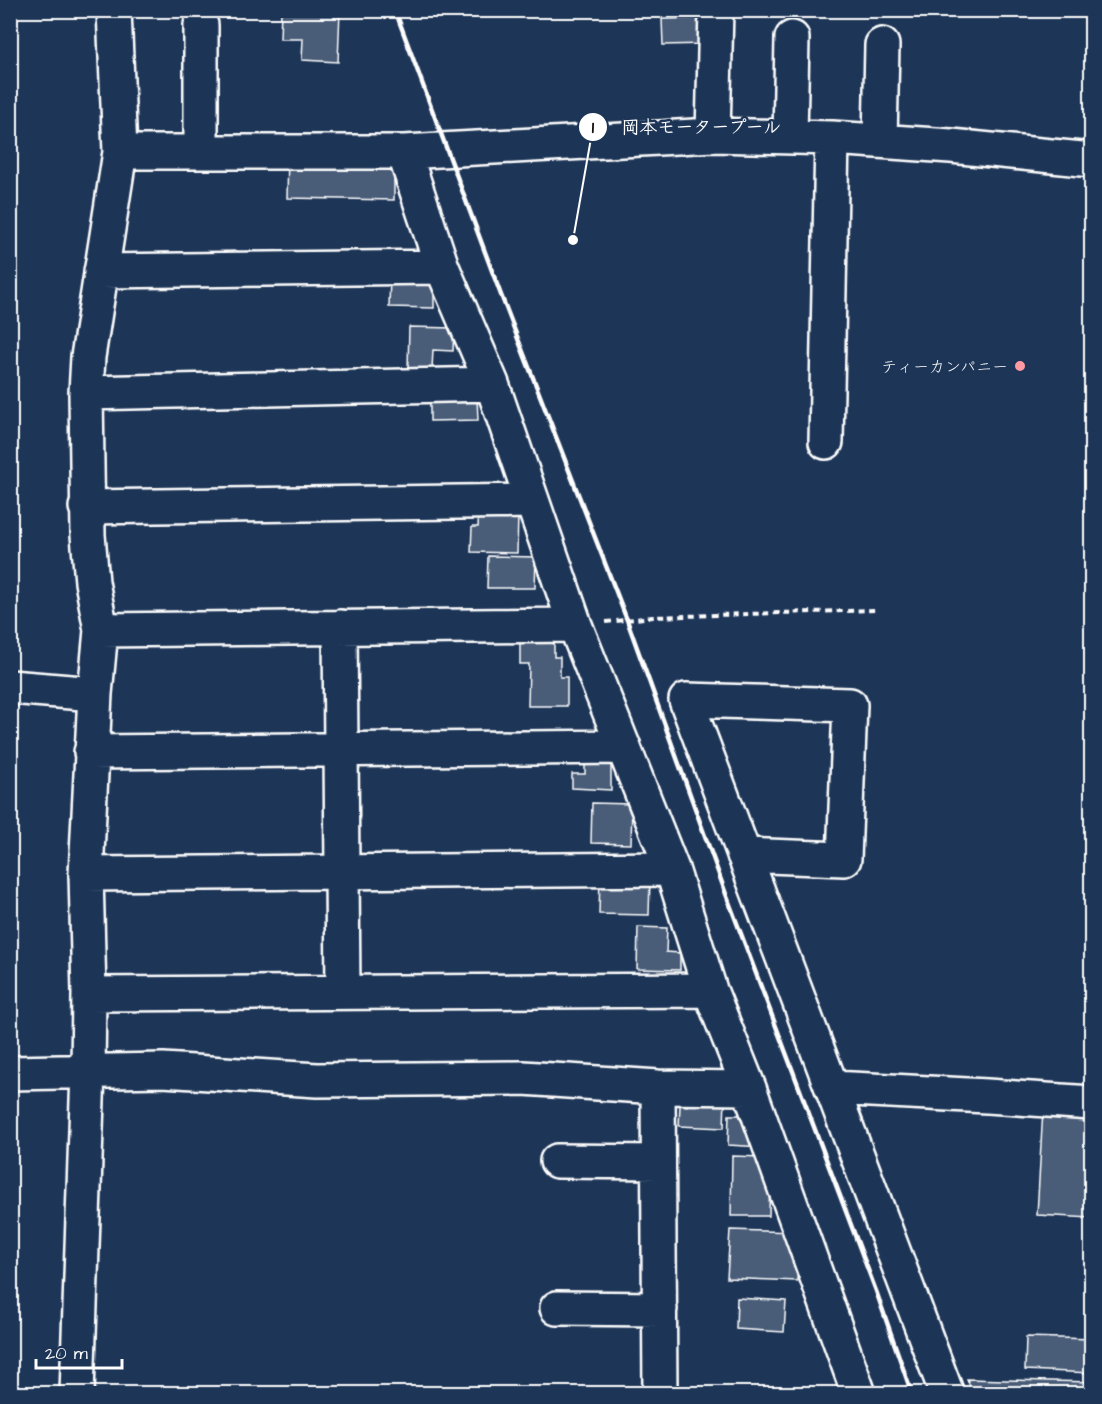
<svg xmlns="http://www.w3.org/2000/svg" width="1102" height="1404" font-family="'Architects Daughter','Klee One',sans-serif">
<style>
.building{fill:#4a5d79;stroke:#fff;stroke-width:1.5}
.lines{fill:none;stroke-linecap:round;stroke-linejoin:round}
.minor-casing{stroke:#fff;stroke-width:38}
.path{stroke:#fff;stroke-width:4;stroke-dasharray:6 4.5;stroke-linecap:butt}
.minor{stroke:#1d3557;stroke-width:33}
.rail{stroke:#fff;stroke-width:4.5}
.poi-dot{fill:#ff9aa2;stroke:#1d3557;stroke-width:2}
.labels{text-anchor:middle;stroke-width:5;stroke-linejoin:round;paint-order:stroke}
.poi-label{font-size:16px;fill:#fff;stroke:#1d3557;text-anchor:end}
.leader{fill:none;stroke:#fff;stroke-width:2}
.callout-dot{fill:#fff;stroke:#1d3557;stroke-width:2}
.mark-label{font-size:18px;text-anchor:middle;font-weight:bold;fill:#111}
.callout-label{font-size:18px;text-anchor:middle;font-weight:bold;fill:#fff;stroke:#1d3557;stroke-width:5;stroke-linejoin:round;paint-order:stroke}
</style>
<rect width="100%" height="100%" fill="#1d3557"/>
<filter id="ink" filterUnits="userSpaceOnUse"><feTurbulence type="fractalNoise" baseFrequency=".0167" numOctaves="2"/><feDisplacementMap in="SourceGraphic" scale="12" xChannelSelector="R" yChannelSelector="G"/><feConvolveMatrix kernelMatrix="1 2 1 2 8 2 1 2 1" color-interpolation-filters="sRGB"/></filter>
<g filter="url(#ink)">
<path class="building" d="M281 10H340L338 62 302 60 303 39H280Z
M705 18 706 44 663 45 662 19Z
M288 156 394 168V200L287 198Z
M390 277 434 278V308L389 307Z
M409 327 454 328 453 351 433 350 432 369H408Z
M477 398 478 420 430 421V399Z
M479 506 518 514 517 553 471 552 472 527H478Z
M488 556 536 557 535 588H487Z
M520 643H554V657H560V677H567V706H528L529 664H520Z
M585 760 611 761V790L572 788V774H585Z
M592 803 632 804 631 844 591 843Z
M600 877 650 878 649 915 599 914Z
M638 927 667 928 666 952 680 953V970L637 969Z
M689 1095 725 1096 724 1128 679 1126 680 1105 688 1106Z
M1043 1109 1092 1112V1218L1037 1215Z
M729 1115H753L762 1147 728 1145Z
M732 1156 763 1157 770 1166 769 1216H731Z
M730 1230 794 1232 799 1248 797 1281 727 1278Z
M737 1298 786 1301 784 1332 736 1329Z
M1026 1337 1092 1339V1373L1025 1370Z
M967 1379 1092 1382V1394H973Z"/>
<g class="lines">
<defs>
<path id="minor" d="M713 135 716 10
M790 137 792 38
M880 141 882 45
M120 152H404L713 135 832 138 951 146 1092 160
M201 152V25
M404 152 442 267 492 384 575 625 672 869 710 990 749 1088 859 1394
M101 271 442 267
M86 393 492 384
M826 442 832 138
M86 507 532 501
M340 627 343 992
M101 630 575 625
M10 687 95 694
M91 752 624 747
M744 855 844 859 850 705 686 700 947 1394
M86 874 672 869
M89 994 710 990
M10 1073 163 1070 317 1080 523 1078 658 1087 749 1088
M658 1087 660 1394
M832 1088 987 1096 1092 1103
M557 1161 658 1162
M557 1308 660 1309
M77 1394 88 1071 89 994 86 874 95 694 101 630 92 582 88 535 86 393 88 357 120 152 114 10"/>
</defs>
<use href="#minor" class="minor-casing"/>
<path class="path" d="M606 622 653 617 875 610"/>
<use href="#minor" class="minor"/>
<path class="rail" d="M395 10 501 295 627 620 726 894 876 1291 912 1394"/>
</g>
</g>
<circle class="poi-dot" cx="1020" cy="366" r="6"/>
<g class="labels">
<g class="poi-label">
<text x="1008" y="372">ティーカンパニー</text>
</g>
</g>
<path class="leader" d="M573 240L593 127"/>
<g class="callout-dot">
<circle cx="573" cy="240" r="6"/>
<circle cx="593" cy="127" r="15"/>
</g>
<g class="mark-label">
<text x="593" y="133">1</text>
</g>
<g class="callout-label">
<text x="701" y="133">岡本モータープール</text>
</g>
<rect width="1102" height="1404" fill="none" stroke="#1d3557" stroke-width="36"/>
<rect x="18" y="18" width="1066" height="1368" fill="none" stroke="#fff" stroke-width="2" filter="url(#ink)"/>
<path d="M36 1359v9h86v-9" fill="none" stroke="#ffffff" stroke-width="3"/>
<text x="45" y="1359" font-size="18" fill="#ffffff" stroke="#1d3557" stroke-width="4.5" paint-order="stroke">20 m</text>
</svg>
